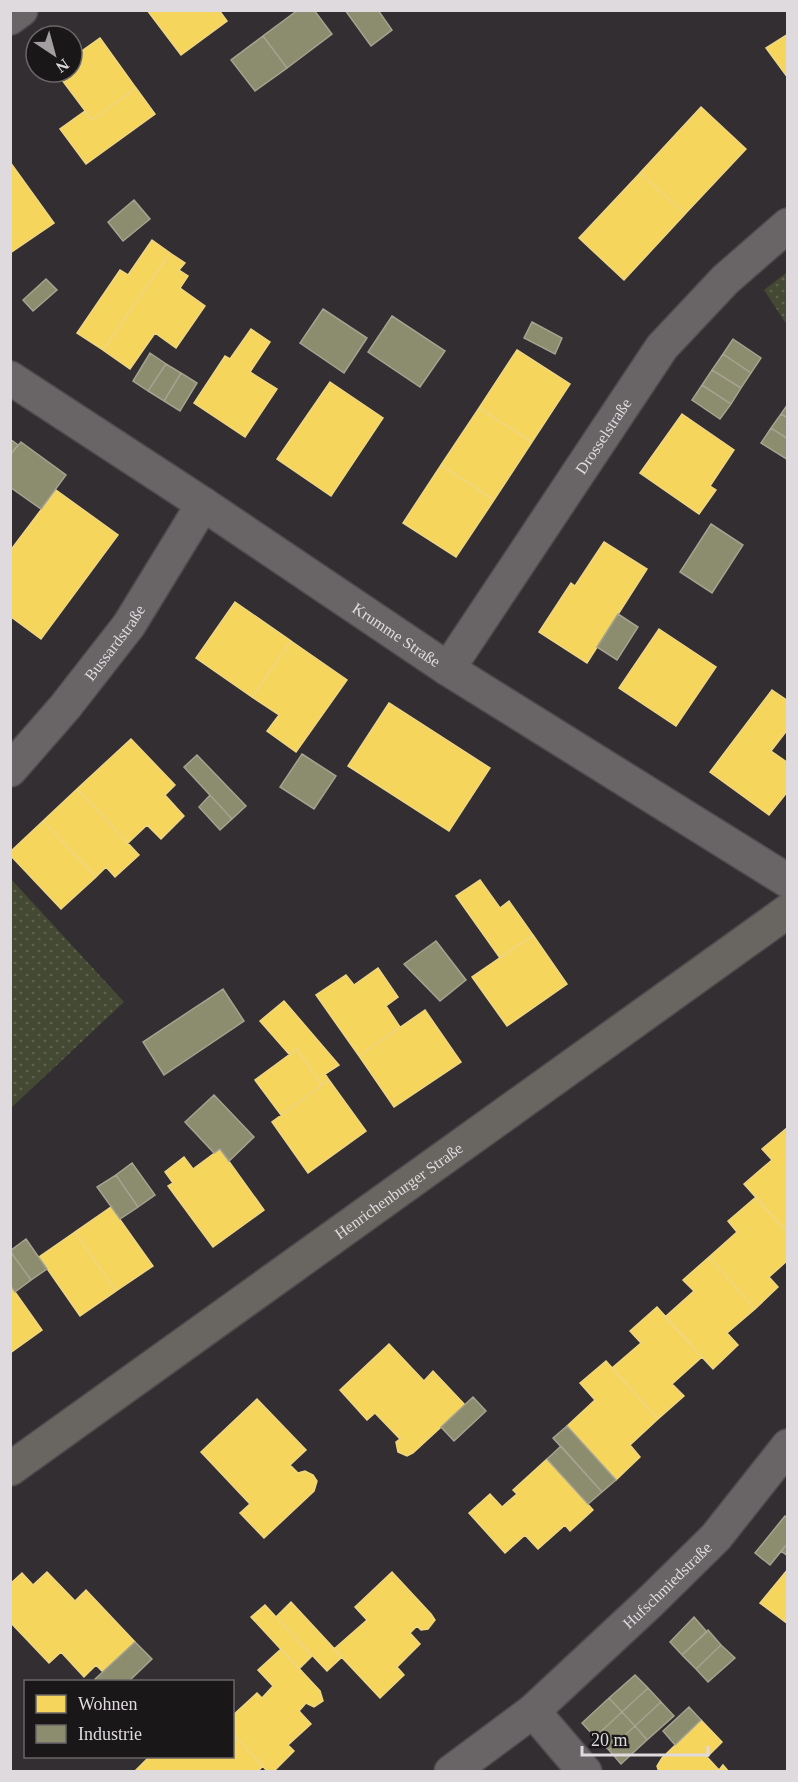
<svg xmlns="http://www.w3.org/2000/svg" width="798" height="1782" font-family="Georgia,serif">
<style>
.grass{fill:url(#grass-dots)}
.homes{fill:#f6d55c;stroke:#efd683;stroke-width:1.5}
.industry{fill:#8c8c6e;stroke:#a5a390;stroke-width:1.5}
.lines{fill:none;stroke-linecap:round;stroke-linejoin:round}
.minor-casing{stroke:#4e4a4d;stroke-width:36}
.major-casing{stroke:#4e4a4d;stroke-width:36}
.minor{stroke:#696567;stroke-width:33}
.major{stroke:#696661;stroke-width:33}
.labels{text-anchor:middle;stroke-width:6;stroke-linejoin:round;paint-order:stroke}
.street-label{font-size:16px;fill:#dfdade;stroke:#1a1719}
</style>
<defs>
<pattern id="grass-dots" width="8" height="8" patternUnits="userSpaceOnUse" patternTransform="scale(1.5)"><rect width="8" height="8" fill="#434932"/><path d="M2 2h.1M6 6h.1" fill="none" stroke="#5e634f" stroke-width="1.8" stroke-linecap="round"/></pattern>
</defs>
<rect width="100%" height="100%" fill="#332e31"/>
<path class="grass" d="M787 272V325L764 290Z
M11 879 124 1002 11 1108Z"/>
<path class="homes" d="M147 10H219L227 21 181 55Z
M788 34V78L766 48Z
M100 38 136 88 92 120 56 72H72V58Z
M136 88 155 114 86 164 60 129 85 111 92 120Z
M701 107 746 149 685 214 640 173Z
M10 162 54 223 10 253Z
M640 173 685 214 624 280 579 238Z
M152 240 170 253 103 350 77 333 120 270 128 275Z
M170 253 185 263 179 270 188 276 180 288 205 306 176 348 155 333 130 369 103 350Z
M251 329 270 342 250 372 277 389 245 437 194 403 225 356 230 359Z
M517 350 570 384 532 442 479 408Z
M330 382 383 418 331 496 277 459Z
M479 408 532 442 494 500 441 465Z
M682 414 734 450 710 486 716 490 699 514 640 473Z
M441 465 494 500 456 557 403 523Z
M56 490 118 535 41 639 10 616V551Z
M604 542 647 569 587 663 539 632 571 583 575 586Z
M235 602 291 641 252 697 196 658Z
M659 629 716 667 676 726 619 688Z
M291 641 347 680 296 752 267 731 279 715 252 697Z
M772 690 788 701V729L771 751 788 763V791L769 815 710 772Z
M389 703 490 768 449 831 348 766Z
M131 739 175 785 165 795 184 816 161 839 147 825 128 843 77 789Z
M77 789 139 855 115 877 106 867 96 877 43 821Z
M43 821 96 877 61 909 10 855V852Z
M480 880 500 908 509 901 533 935 500 958 456 896Z
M533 935 567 984 507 1026 472 977Z
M378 968 398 997 386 1006 400 1027 359 1056 316 995 346 975 354 985Z
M284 1001 339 1065 325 1074 329 1080 322 1085 297 1049 289 1054 260 1021Z
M425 1010 461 1062 394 1107 359 1056Z
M297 1049 322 1085 281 1115 255 1080Z
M329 1080 366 1131 308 1173 272 1122Z
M788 1127V1233L744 1184 772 1160 762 1149Z
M220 1149 264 1210 213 1247 168 1186 173 1183 165 1172 184 1157 193 1169Z
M756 1197 788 1233V1260L769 1277 778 1287 755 1309 709 1257 737 1232 728 1221Z
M111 1207 153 1266 116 1291 75 1232Z
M75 1232 116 1291 80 1316 39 1257Z
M709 1257 755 1309 727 1333 738 1345 713 1369 665 1317 694 1291 683 1280Z
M10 1285 42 1330 10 1353Z
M657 1307 702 1357 672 1384 684 1396 658 1419 612 1368 641 1343 630 1331Z
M389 1344 424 1381 433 1371 465 1405 413 1453 407 1456 398 1452 396 1442 400 1439 375 1413 367 1420 340 1390Z
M606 1361 658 1419 630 1445 640 1457 616 1480 567 1426 595 1400 580 1383Z
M257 1399 306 1450 290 1465 298 1473 305 1471 313 1475 317 1481 314 1491 264 1538 240 1513 250 1504 201 1452Z
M547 1459 593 1510 570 1531 565 1525 538 1549 525 1535 505 1553 469 1513 490 1494 502 1507 517 1494 513 1490Z
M788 1569V1624L760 1603Z
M47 1572 75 1601 86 1590 135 1642 103 1672 96 1665 84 1677 61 1652 49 1663 10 1622V1584L22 1573 33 1585Z
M392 1572 431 1614 435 1620 428 1629 421 1630 417 1626 410 1633 420 1644 397 1667 404 1675 380 1698 334 1649 367 1620 355 1607Z
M291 1602 342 1657 327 1671 276 1617Z
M265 1605 312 1656 299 1669 251 1617Z
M281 1649 320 1691 323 1701 314 1707 306 1703 299 1711 311 1724 288 1745 294 1751 273 1772H268L232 1733V1716L257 1693 262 1698 273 1686 258 1670Z
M701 1720 722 1742 707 1757 719 1770 723 1765 729 1772H659L657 1766 662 1758Z
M232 1733 263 1766 257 1772 135 1771 150 1756H232Z"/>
<path class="industry" d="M298 10H314L332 34 287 68 263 36Z
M345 10H378L392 30 371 46Z
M263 36 287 68 255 91 231 60Z
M134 200 150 219 123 241 108 222Z
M46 279 57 290 33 311 23 300Z
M323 309 367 338 344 373 300 343Z
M392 316 445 351 420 387 368 352Z
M532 322 562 338 555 354 524 338Z
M733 339 761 358 751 373 723 354Z
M150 353 166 364 148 391 133 381Z
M723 354 751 373 741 388 712 370Z
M166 364 181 373 164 401 148 391Z
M712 370 741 388 731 404 702 385Z
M181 373 197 383 180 411 164 401Z
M702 385 731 404 720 419 692 400Z
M788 404V418L781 414Z
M781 414 788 418V439L771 428Z
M771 428 788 439V460L761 443Z
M10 439 18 445 10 455Z
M21 442 66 475 41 509 10 487V455Z
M711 524 743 545 712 593 680 572Z
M618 614 638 627 617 660 597 647Z
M302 754 336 776 314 809 280 787Z
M197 755 246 806 232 819 184 767Z
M210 795 232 819 220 830 199 807Z
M436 941 466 980 440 1001 404 964Z
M223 989 244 1021 164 1075 143 1042Z
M214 1095 254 1137 229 1161 220 1149 214 1153 185 1122Z
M132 1163 155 1195 138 1207 116 1175Z
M116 1175 138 1207 120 1219 97 1187Z
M26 1239 47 1269 31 1280 10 1251Z
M10 1251 31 1280 15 1292 10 1285Z
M473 1397 486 1411 454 1441 441 1427Z
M567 1426 616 1480 602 1492 553 1438Z
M561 1446 602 1492 588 1504 547 1459Z
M785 1516 788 1518V1543L770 1565 755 1553Z
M788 1543V1556L781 1551Z
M694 1617 707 1632 682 1655 670 1642Z
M708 1630 721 1645 696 1669 682 1655Z
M135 1642 152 1659 128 1682H97L95 1679Z
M721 1645 735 1658 708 1682 696 1669Z
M635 1675 648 1688 622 1712 609 1698Z
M648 1688 661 1702 635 1726 622 1712Z
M609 1698 622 1712 595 1737 582 1723Z
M661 1702 674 1716 647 1740 635 1726Z
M689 1707 701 1720 675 1745 663 1731Z
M622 1712 635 1726 609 1750 595 1737Z
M635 1726 647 1740 621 1764 609 1750Z"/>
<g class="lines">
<defs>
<g id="minor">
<path d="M10 18 21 10"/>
<path id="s1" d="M10 378 203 504 448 669 788 881"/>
<path id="s2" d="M448 669 662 347 725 280 788 225"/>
<path id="s3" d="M10 770 65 707 129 625 203 504"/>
<path d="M533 1711 585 1772"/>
<path id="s4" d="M451 1772 533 1711 650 1602 716 1537 788 1446"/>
</g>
<g id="major">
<path id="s5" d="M10 1469 788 911"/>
</g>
</defs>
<use href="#minor" class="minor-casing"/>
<use href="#major" class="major-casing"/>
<use href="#minor" class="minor"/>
<use href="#major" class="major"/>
</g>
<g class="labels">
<g class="street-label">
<text dy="6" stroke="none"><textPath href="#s2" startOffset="280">Drosselstraße</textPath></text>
<text dy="6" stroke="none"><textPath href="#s1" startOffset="464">Krumme Straße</textPath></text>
<text dy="6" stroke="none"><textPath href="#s3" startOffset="165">Bussardstraße</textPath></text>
<text dy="6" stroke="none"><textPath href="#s5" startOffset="478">Henrichenburger Straße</textPath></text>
<text dy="6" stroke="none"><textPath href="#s4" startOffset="286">Hufschmiedstraße</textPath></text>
</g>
</g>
<rect width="798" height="1782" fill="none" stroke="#dfdade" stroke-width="24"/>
<rect x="24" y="1680" width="210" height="78" fill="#1a1719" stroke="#696568" stroke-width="1.5"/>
<rect x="36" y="1695" width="30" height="18" fill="#f6d55c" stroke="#696568" stroke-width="1.5"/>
<text x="78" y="1710" font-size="18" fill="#dfdade">Wohnen</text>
<rect x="36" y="1725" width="30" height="18" fill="#8c8c6e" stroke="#696568" stroke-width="1.5"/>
<text x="78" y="1740" font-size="18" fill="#dfdade">Industrie</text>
<g transform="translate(54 54) rotate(144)"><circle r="28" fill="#1a1719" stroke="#696568" stroke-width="1.5"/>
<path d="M0-4.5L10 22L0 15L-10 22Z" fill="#a39ea1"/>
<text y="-9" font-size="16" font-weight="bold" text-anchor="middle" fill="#dfdade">N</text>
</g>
<path d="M582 1746v9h126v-9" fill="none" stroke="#dfdade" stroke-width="3"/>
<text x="591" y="1746" font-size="18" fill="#dfdade" stroke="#1a1719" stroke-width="4.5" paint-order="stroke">20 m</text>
</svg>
